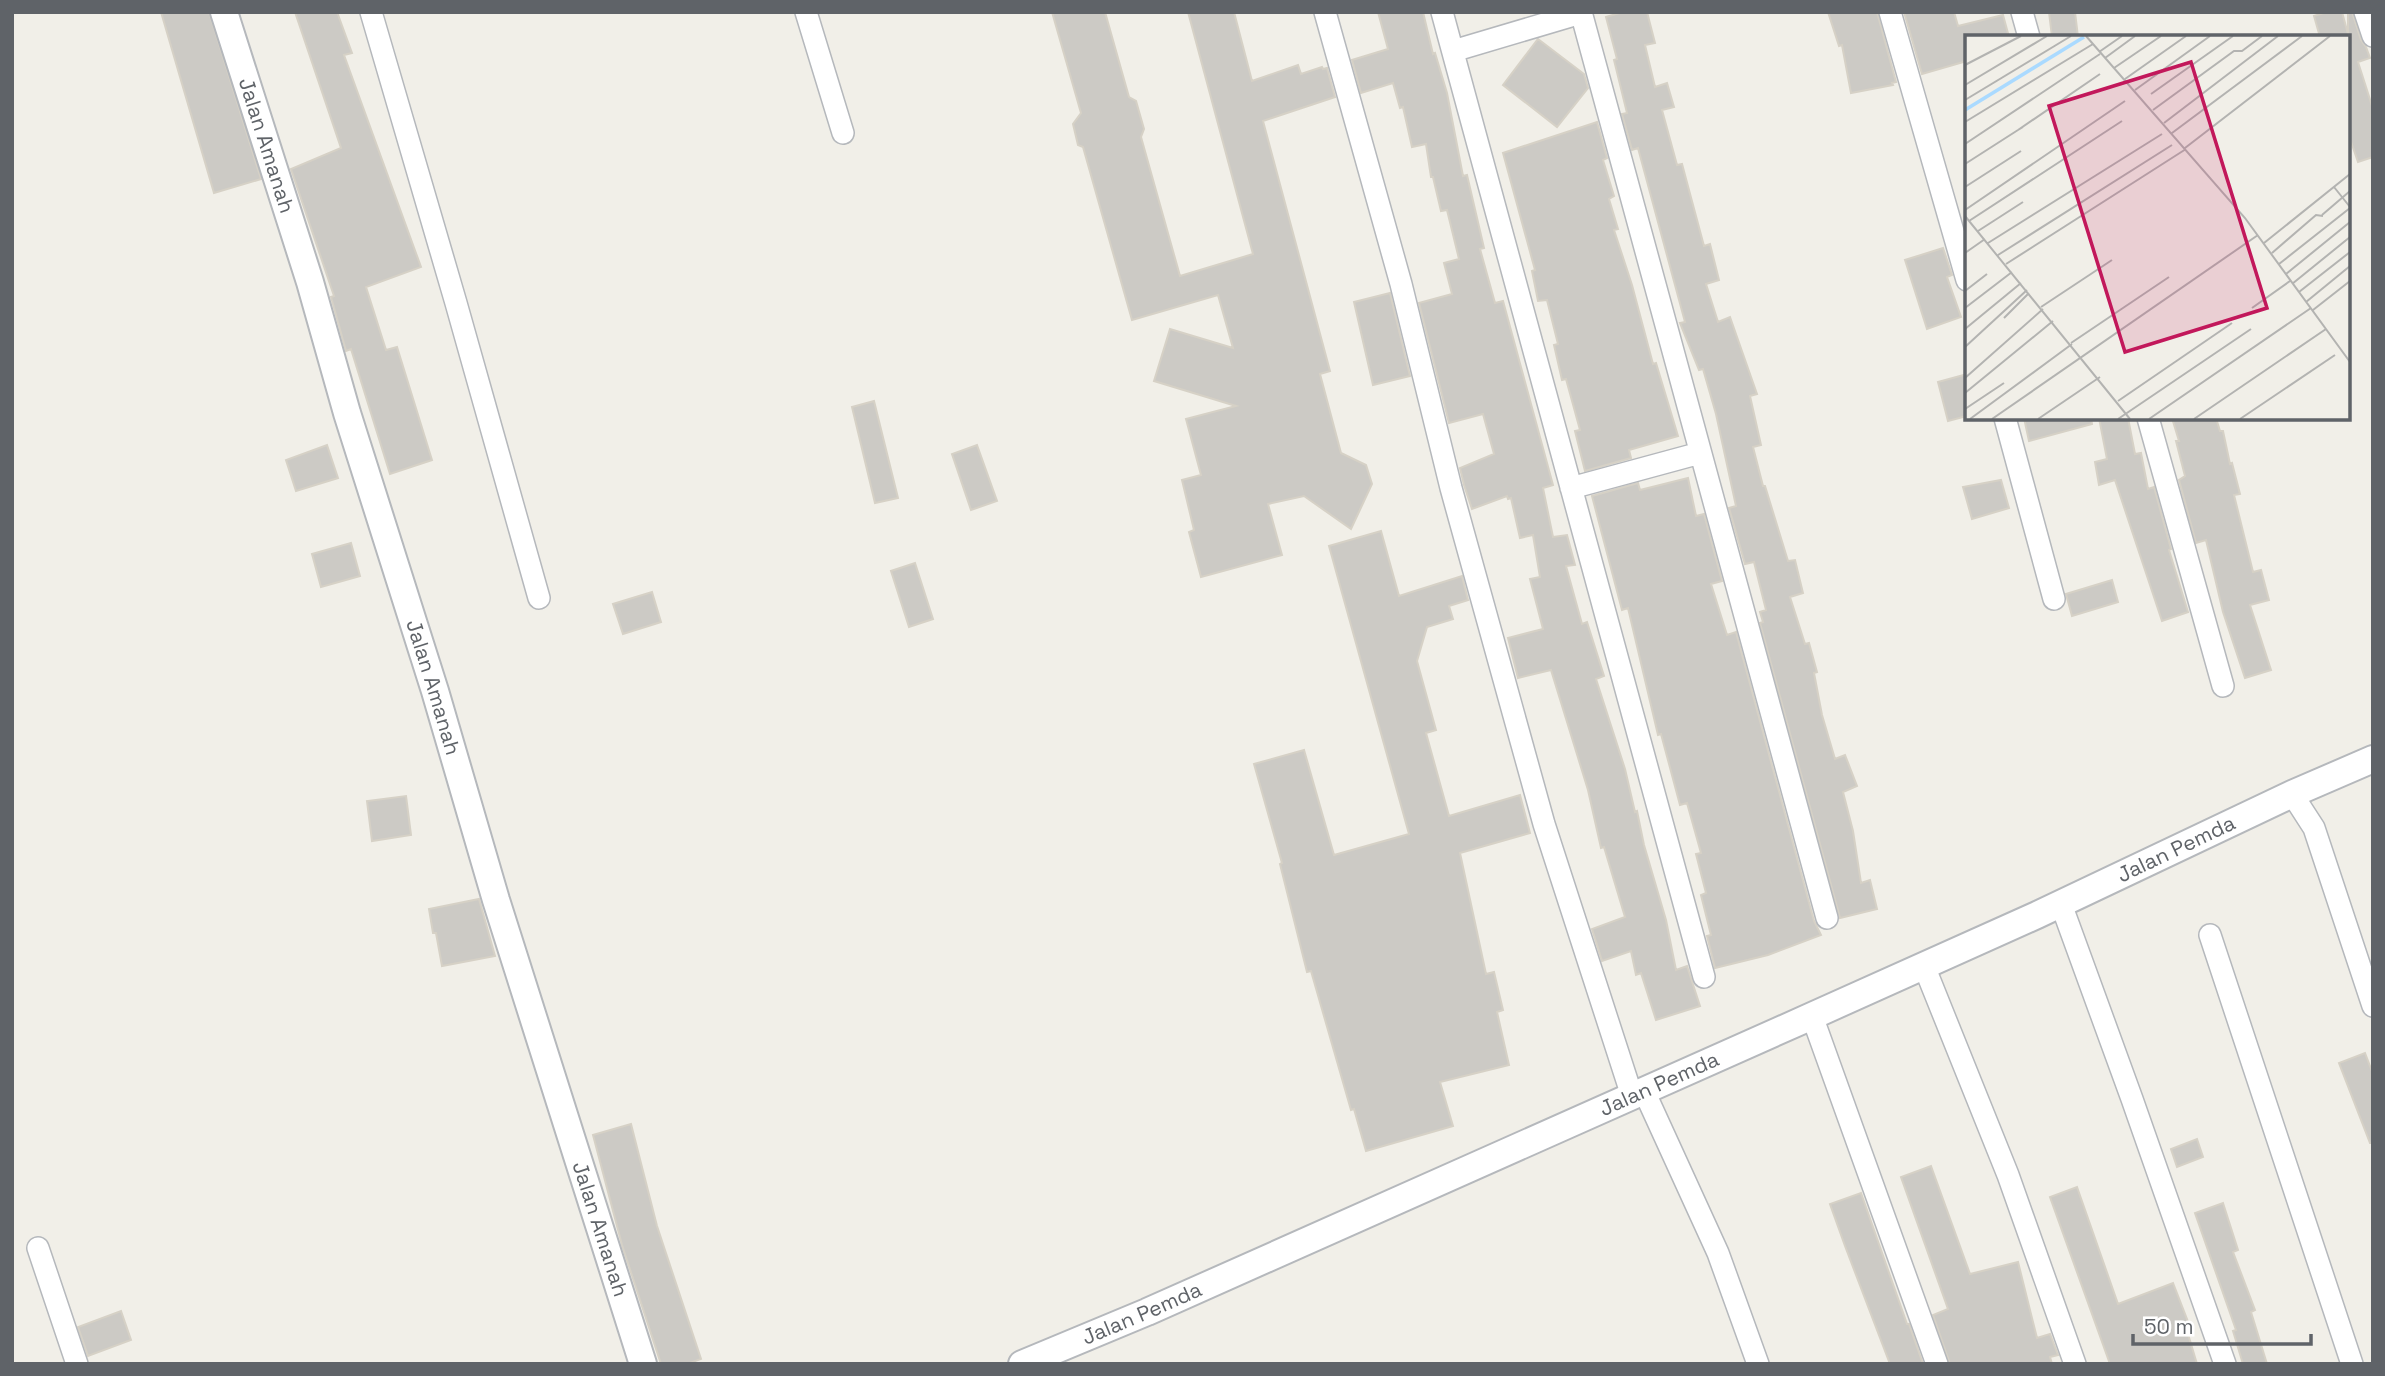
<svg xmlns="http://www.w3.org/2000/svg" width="2385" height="1376" font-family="'Space Grotesk',sans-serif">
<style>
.building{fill:#cccac5;stroke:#d6d1c6;stroke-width:2}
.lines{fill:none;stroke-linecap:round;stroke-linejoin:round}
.minor-casing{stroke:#b5b8bc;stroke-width:24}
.tertiary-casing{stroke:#b5b8bc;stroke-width:30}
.minor{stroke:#fff;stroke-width:21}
.tertiary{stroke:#fff;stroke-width:26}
.labels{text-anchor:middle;stroke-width:5;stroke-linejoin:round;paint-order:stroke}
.street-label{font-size:21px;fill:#5f6368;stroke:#fff}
.inset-river{fill:none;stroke:#aadaff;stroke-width:3.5}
.inset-road{fill:none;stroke:#b3b3b1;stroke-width:2}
.view{fill:#c2185b;fill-opacity:0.15;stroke:#c2185b;stroke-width:3.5}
.inset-edge{fill:none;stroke:#5f6368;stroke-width:3.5}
</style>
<rect width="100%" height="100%" fill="#f1efe8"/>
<path class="building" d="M161 12H209L261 179 214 193Z
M295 12H337L352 53 344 55 421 267 366 287 386 350 397 347 432 460 390 474 351 349 346 351 331 297 334 296 291 169 341 148Z
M1052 12H1105L1129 97 1136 101 1144 129 1141 137 1180 276 1253 254 1188 12H1234L1252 81 1298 65 1301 74 1322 67 1323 69 1327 68 1335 97 1263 121 1330 371 1320 374 1341 453 1366 465 1372 484 1351 529 1304 496 1268 504 1282 555 1201 577 1189 532 1194 530 1182 480 1201 475 1186 419 1236 406 1154 381 1170 329 1233 348 1218 295 1132 320 1083 147 1078 145 1073 124 1081 113Z
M1378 12H1423L1433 54 1435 53 1447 93 1463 176 1467 175 1484 248 1480 249 1495 303 1503 301 1553 485 1543 488 1553 537 1567 535 1575 565 1566 566 1582 624 1587 622 1604 676 1596 679 1625 769 1635 812 1637 811 1644 845 1666 920 1676 970 1687 966 1700 1006 1656 1020 1641 973 1636 975 1631 951 1602 961 1592 929 1625 917 1604 847 1601 848 1588 790 1551 670 1518 678 1508 638 1543 629 1530 579 1540 577 1533 535 1520 538 1511 498 1508 499 1507 496 1472 509 1464 485 1460 468 1494 454 1483 414 1449 423 1419 303 1452 294 1444 263 1459 259 1447 210 1441 211 1433 177H1431L1426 144 1412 147 1403 107 1400 108 1393 83 1361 93 1352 60 1388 49Z
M1623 12H1647L1655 43 1645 45 1655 87 1667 83 1674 107 1662 110 1677 165 1682 164 1704 246 1710 244 1719 280 1706 284 1718 322 1730 317 1757 394 1750 396 1761 445 1753 447 1763 486H1765L1788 561 1795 560 1803 593 1790 597 1805 644 1809 643 1817 672 1814 673 1822 715 1835 759 1845 755 1857 786 1843 792 1853 831 1861 883 1870 880 1877 909 1840 918 1760 623 1763 622 1760 612 1766 610 1754 562 1745 564 1729 508 1736 506 1716 414 1703 369 1699 370 1680 323 1685 322 1638 148 1632 150 1622 114 1627 113 1614 60 1617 59 1606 17Z
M1828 12H1877L1896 82 1892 83 1893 85 1851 93 1842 45 1839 46Z
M1904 12H1954L1958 26 2003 15 2009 37H1967V61L1922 74Z
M2049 12H2075L2078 37H2052Z
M2327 12H2342L2348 34V12H2352L2361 40 2366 47 2370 58 2358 62 2373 109V157L2358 162 2348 133V37H2320L2314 16Z
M1538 39 1584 74 1588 88 1557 127 1503 85Z
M1597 122 1607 158 1603 160 1614 196 1609 199 1618 229 1614 230 1632 285 1653 364 1656 363 1678 436 1629 450 1631 458 1585 471 1575 431 1580 430 1566 379 1562 380 1554 345 1558 344 1547 300 1538 301 1532 271 1535 270 1503 153Z
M1943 248 1952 275 1947 277 1961 317 1927 329 1905 260Z
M1390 293 1410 376 1373 385 1354 302Z
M1967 374V416L1948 421 1938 382Z
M874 401 898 498 875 503 852 407Z
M2024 418H2091L2092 424 2029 441Z
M2099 418H2128L2135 454 2141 453 2148 489 2154 487 2171 549 2169 550 2188 612 2162 621 2115 480 2099 485 2095 462 2107 459Z
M2172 418H2216L2220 431H2223L2230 464 2232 463 2240 494 2234 495 2253 572 2261 570 2269 600 2250 605 2271 670 2245 678 2223 612 2206 540 2196 543 2179 480 2185 476 2176 441H2179Z
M327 445 338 478 296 491 286 460Z
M977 445 997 501 971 510 952 454Z
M1688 478 1696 516 1704 514 1722 581 1711 584 1727 635 1736 632 1814 921 1821 935 1768 955 1715 968 1707 936 1711 935 1701 895 1706 893 1696 854 1701 853 1687 803 1680 805 1661 734 1658 735 1628 608 1622 610 1592 496 1638 483 1640 490Z
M2001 480 2009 508 1972 519 1963 487Z
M1381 531 1399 596 1462 576 1468 600 1449 606 1453 619 1427 627 1417 661 1436 730 1426 733 1449 816 1520 795 1530 833 1460 853 1486 974 1494 972 1503 1010 1497 1012 1509 1065 1440 1082 1453 1126 1366 1151 1354 1109 1351 1110 1311 971 1307 972 1280 864 1282 863 1254 764 1304 750 1334 855 1409 834 1329 546Z
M351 543 360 576 321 587 312 554Z
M915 563 933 619 909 627 891 571Z
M2112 580 2118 602 2072 616 2066 594Z
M652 592 661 622 623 634 613 604Z
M406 796 411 835 372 841 367 801Z
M479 899 495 956 442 966 436 933H433L429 909Z
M2365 1053 2373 1074V1143H2370L2339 1063Z
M631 1124 657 1226 701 1359 687 1364H661L622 1245 593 1135Z
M2197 1139 2203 1157 2177 1167 2171 1149Z
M1931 1166 1970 1274 2018 1262 2037 1338 2050 1334 2058 1355 2050 1357 2052 1364H1950L1933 1315 1948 1309 1901 1177Z
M2077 1187 2118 1304 2173 1283 2192 1332 2188 1334 2197 1364H2110L2050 1197Z
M1861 1193 1907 1324H1909L1923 1364H1890L1845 1246 1830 1204Z
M2223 1203 2238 1250 2233 1252 2255 1310 2251 1312 2267 1364H2243L2233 1331 2236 1330 2195 1213Z
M121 1311 131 1340 88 1356 78 1327Z"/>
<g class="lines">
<defs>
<path id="minor" d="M371 12 456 303 539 598
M806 12 843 133
M1325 12 1401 284 1451 488 1544 824 1632 1096
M1442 12 1704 977
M1581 12 1827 918
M1890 12 1967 280
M2022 12 2029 37
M2365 12 2373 36
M1453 51 1581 13
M2005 418 2054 599
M2148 418 2223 686
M1571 488 1700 453
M2292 794 2314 828 2373 1006
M2061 904 2132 1099 2225 1364
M2210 935 2352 1364
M1924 966 2008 1175 2075 1364
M1812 1016 1937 1364
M1644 1091 1718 1253 1758 1364
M38 1248 77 1364"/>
<g id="tertiary">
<path id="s1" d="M224 12 310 282 347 413 435 691 496 900 643 1364"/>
<path id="s2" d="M1022 1364 1147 1312 1812 1016 2037 915 2292 794 2373 759"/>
</g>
</defs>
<use href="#minor" class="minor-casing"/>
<use href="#tertiary" class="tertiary-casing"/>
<use href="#minor" class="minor"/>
<use href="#tertiary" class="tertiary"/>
</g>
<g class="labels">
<g class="street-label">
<text dy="7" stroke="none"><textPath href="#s1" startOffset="140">Jalan Amanah</textPath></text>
<text dy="7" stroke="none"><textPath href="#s1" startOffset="707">Jalan Amanah</textPath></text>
<text dy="7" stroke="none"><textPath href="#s2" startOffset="1264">Jalan Pemda</textPath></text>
<text dy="7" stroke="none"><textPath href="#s2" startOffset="696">Jalan Pemda</textPath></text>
<text dy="7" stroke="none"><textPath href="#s1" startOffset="1274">Jalan Amanah</textPath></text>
<text dy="7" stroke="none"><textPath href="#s2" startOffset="130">Jalan Pemda</textPath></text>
</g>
</g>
<g transform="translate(1965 35)">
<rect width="385" height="385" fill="#f1efe8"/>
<path class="inset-river" d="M0 75 119 2"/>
<path class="inset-road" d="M121 1 280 183 385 327M134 17 157 1M140 23 170 1M0 30 56 1M149 33 196 1M160 44 221 1M0 50 82 1M170 55 245 1M186 59 268 1M0 65 106 1M188 75 269 16H277L297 1M0 87 128 9M199 88 313 1M58 92 53 95 135 39M207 98 337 1M0 109 135 19M220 113 365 1M0 129 53 95M0 152 56 116M369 152 385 172M0 175 160 66M357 180 385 156M0 181 165 384M4 186 157 86M13 196 58 167M23 208 197 99M299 208 385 139M0 218 20 204M307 218 351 180 358 181M33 220 207 110M41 229 221 114M314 229 385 173M321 239 385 187M327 249 385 202M0 256 22 239M334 257 385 217M341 267 385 231M76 272 147 225M0 273 47 237M287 273 325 246M348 275 385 246M39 283 64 258M0 294 56 248M106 308 204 242M0 312 62 255M0 343 78 274M0 358 88 286M153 366 267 288M0 374 39 348M5 384 107 309M27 384 293 200M73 384 135 342M153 384 286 294M184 384 346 273M229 384 361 294M275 384 370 320"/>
<path class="view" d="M226 27 302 273 160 317 84 71Z"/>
<rect width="385" height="385" class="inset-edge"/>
</g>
<rect width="2385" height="1376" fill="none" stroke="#5f6368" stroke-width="28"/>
<path d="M2133 1334v10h178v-10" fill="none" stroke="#5f6368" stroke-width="3.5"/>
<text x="2144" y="1334" font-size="21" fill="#5f6368" stroke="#ffffff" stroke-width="5" paint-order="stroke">50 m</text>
</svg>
